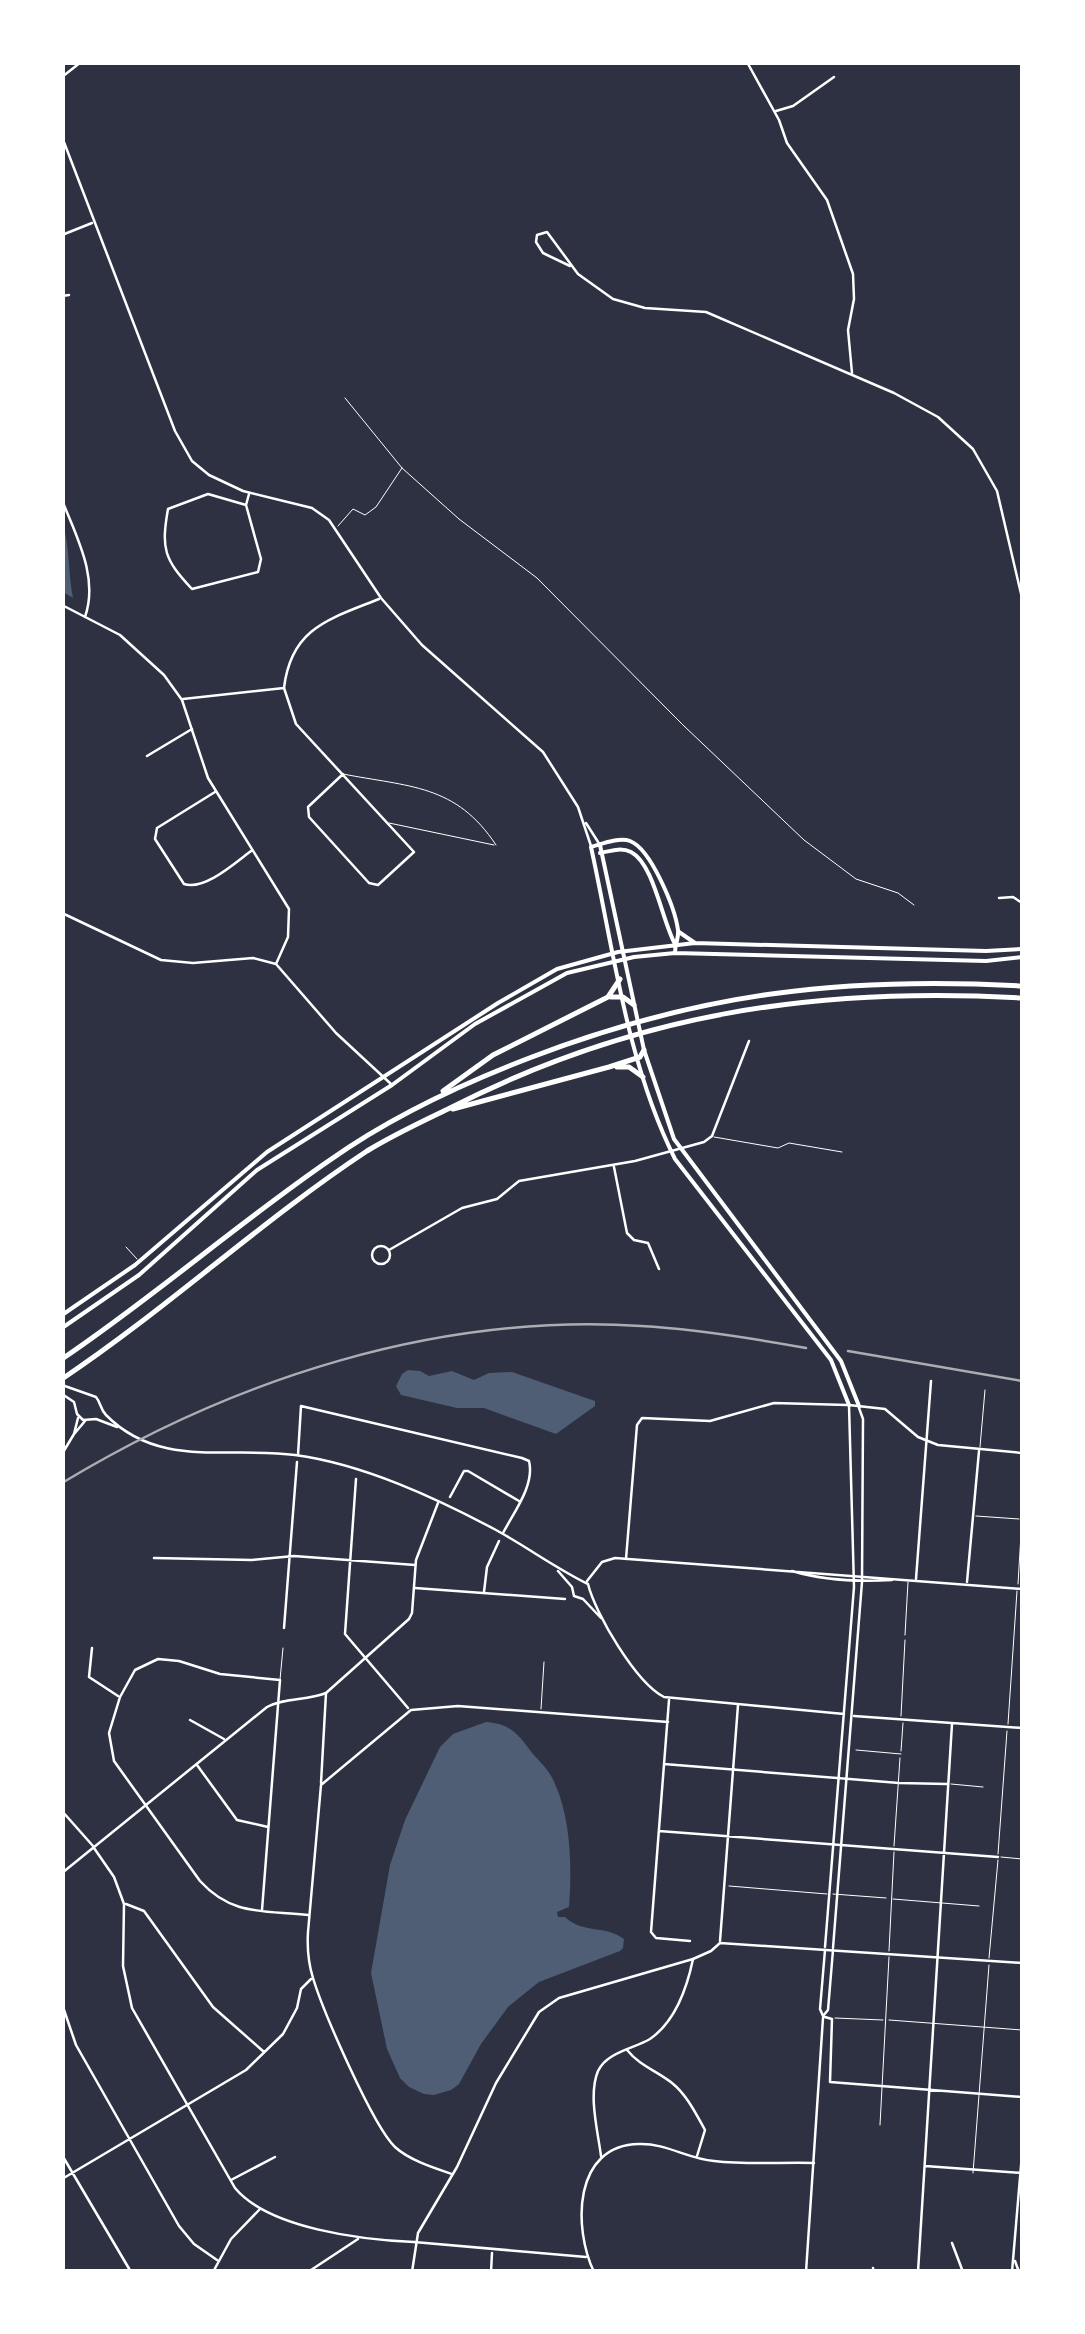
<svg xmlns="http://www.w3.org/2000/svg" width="1085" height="2334" font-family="Ubuntu,sans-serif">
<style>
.water{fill:#4f5d75}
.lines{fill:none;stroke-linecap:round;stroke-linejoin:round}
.service{stroke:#fff;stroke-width:1}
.pedestrian{stroke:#fff;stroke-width:1}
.minor{stroke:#fff;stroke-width:2.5}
.tertiary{stroke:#fff;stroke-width:2.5}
.secondary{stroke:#fff;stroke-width:2.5}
.primary{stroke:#fff;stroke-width:4}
.motorway{stroke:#fff;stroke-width:5}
.rail{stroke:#abadb3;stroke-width:2.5}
</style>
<rect width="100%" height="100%" fill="#2d3142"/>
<path class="water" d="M63 524C70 549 68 573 73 598L63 592Z
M408 1370 420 1371 429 1376 452 1371 474 1380 489 1373 512 1372 595 1401V1406L556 1434 484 1408H457L401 1395 396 1386 402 1374Z
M486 1722C513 1724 519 1736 533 1754 540 1762 550 1771 555 1784 571 1819 572 1868 569 1907L557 1912 558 1917H565C583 1934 606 1925 624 1939L623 1948 620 1951 539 1982 519 1998 508 2007 481 2044 459 2084 451 2090 434 2095 424 2094 409 2087 400 2078 387 2049 371 1973 390 1865 405 1820 440 1747 453 1734Z"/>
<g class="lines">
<path class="service" d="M345 398 402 468 459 519 537 578 683 725 804 840 856 879 898 893 914 905
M338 526 353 509 365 515 376 507 402 468
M343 774C409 787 456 784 496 845
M389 823 494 845
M714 1137 778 1148 789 1143 842 1152
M126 1247 137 1259
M980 1447 985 1390
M976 1516 1019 1519
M1018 1584 1022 1518
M905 1635 908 1582
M280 1680 283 1648
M541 1709 544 1662
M901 1716 905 1640
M1008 1724 1017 1591
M901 1751 903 1723
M951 1784 983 1787
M894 1846 900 1758
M998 1854 1007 1731
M729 1886 827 1894
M833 1894 886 1898
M893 1899 979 1906
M889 1951 894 1852
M989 1958 998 1860
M835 2018 883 2020
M889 2020 1022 2030
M880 2125 889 1957
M973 2173 989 1965"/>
<path class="pedestrian" d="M856 1750 901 1754
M1001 1857 1022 1859"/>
<path class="minor" d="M747 62 779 120 787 143 827 200 853 274 854 299 848 330 852 373
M776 111 793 106 834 77
M62 296 69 295
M246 505 261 559 258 572 192 589C164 559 161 549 168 509L208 494 246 505 249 494
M284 688 296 724 414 852 378 885 369 883 309 817 308 807 343 774
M147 756 192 729
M215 792 157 828 155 839 184 884C204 891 235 863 251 851
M999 898 1013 897 1022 903
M614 1167 627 1233 634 1240 648 1243 659 1269
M372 1255a9 9 0 1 1 18 0a9 9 0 1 1-18 0Z
M389 1250 462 1208 497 1199 519 1181 635 1161 704 1142 712 1136 749 1041
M75 1433 85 1421
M62 1454 74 1434 78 1418
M298 1455 301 1406 522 1458 529 1461C535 1485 514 1512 503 1533
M356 1479 345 1634 408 1708
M450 1497 464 1471H468L519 1501
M154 1558 252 1560 294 1556 415 1565
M626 1559 637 1425 642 1418 710 1421 774 1403 847 1405
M916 1579 931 1381
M967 1582 979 1451
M415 1588 565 1599
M484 1592 487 1567 499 1541
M284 1628 297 1462
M92 1648 89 1677 118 1696
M669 1700 651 1932 656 1938 690 1941
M854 1716 1022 1728
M190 1720 224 1739
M664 1764 899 1783 947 1784
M197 1765 237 1820 268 1827
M321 1783 326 1693
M62 1811 93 1846
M659 1831 998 1857
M126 1904 144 1911 213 2007 264 2052
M262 1910 280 1680 220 1674 179 1661 158 1659 135 1670 120 1697 109 1733 114 1761 200 1881C232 1916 263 1910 308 1915
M720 1941 738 1705
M62 2004 76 2045 179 2226 194 2244 217 2260
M825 2017 832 2019 830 2082 1022 2097
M627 2050C640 2066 657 2071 672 2083 687 2095 696 2114 705 2130L697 2156
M62 2155 131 2272
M601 2156C598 2132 588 2095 598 2071 607 2052 633 2049 650 2039 676 2021 687 1988 693 1959
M925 2166 1022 2173
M452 2174C434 2168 409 2160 395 2147 373 2126 323 2011 313 1978 308 1962 307 1948 308 1932L321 1785 411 1710 458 1706 668 1722
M62 2179 246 2070 283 2034 297 2008 301 1989 311 1979
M231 2180 275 2157
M414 2242 586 2257
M952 2243 963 2272
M873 2268 874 2272
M213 2272 231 2239 260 2209
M308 2272 358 2239
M491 2272 492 2253
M594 2272C573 2228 573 2145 639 2144 666 2143 688 2159 714 2161 747 2165 781 2162 814 2163
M806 2272 823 2018
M918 2272 952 1724"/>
<path class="tertiary" d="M62 77 81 62
M62 235 92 223
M570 266 543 253 536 242 537 235 547 232 578 274 613 299 645 308 706 312 894 393 938 417 973 449 997 491 1022 598
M62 500C76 536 99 577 85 617
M62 605 120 635 164 675 182 700 208 778 289 909 288 937 276 964
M183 699 284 688C291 628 329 619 379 599
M62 913 161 960 193 963 253 958 276 964 336 1033 391 1084
M792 1571C825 1581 858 1582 892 1580
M587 1581 602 1562 615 1558 1022 1589
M94 1848 114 1877 124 1904 123 1966 132 2008 235 2188C269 2229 364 2240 414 2242
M62 1873 267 1707C286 1697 306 1701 326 1693L409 1619 412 1613 416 1560 438 1503
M823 2016 828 2010 833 1950
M823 2016 820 2009 825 1950"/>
<path class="secondary" d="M62 137 175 431 192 461 209 475 243 491 312 508 329 520 381 598 422 645 543 752 578 807 591 846
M586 823 600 845
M62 1385 96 1397C101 1403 100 1409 106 1415 159 1469 228 1446 295 1455 363 1464 436 1498 496 1530 527 1547 557 1569 588 1584 595 1613 636 1683 664 1697L844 1714
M62 1394 74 1402 77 1414 83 1420 96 1419 117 1427
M558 1571 572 1587 574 1596 583 1599 601 1618
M825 1947 854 1587 849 1405 885 1409 918 1437 938 1445 1022 1453
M833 1948 862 1582 863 1419 859 1408
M1015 2261 1019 2272
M412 2272 418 2233 457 2167 496 2083 539 2012 559 1998 693 1959 711 1951 720 1943 1022 1963
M1012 2272 1022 2154"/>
<path class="primary" d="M600 845 644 1050 674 1139 841 1361 859 1406
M600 853C610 851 621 847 631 852 654 864 662 921 675 944
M679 932 695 943
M675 953C675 945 679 937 678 930 675 908 651 849 630 841 619 837 602 844 591 847 614 952 627 1063 675 1159L831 1360 849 1405
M62 1315 135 1265 267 1152 498 1003 557 969 618 952 695 943 986 951 1022 949
M62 1328 139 1275 257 1170 392 1085 475 1024 567 973 634 957 675 953 986 961 1022 957"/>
<path class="motorway" d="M611 997H623L634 1005
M617 1067H629L643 1077
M443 1091 493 1055 608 997 620 979
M453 1109 609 1067 640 1057 644 1050
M62 1359C154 1297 238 1223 330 1160 392 1116 461 1084 532 1057 699 993 845 976 1022 986
M62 1379C168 1308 261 1221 367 1151 393 1135 421 1122 448 1109 633 1014 816 986 1022 998"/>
<path class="rail" d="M848 1351 1022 1381
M62 1483C234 1379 437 1313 641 1326 696 1329 751 1338 806 1348"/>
</g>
<rect width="1085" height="2334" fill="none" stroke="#ffffff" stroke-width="130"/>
</svg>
